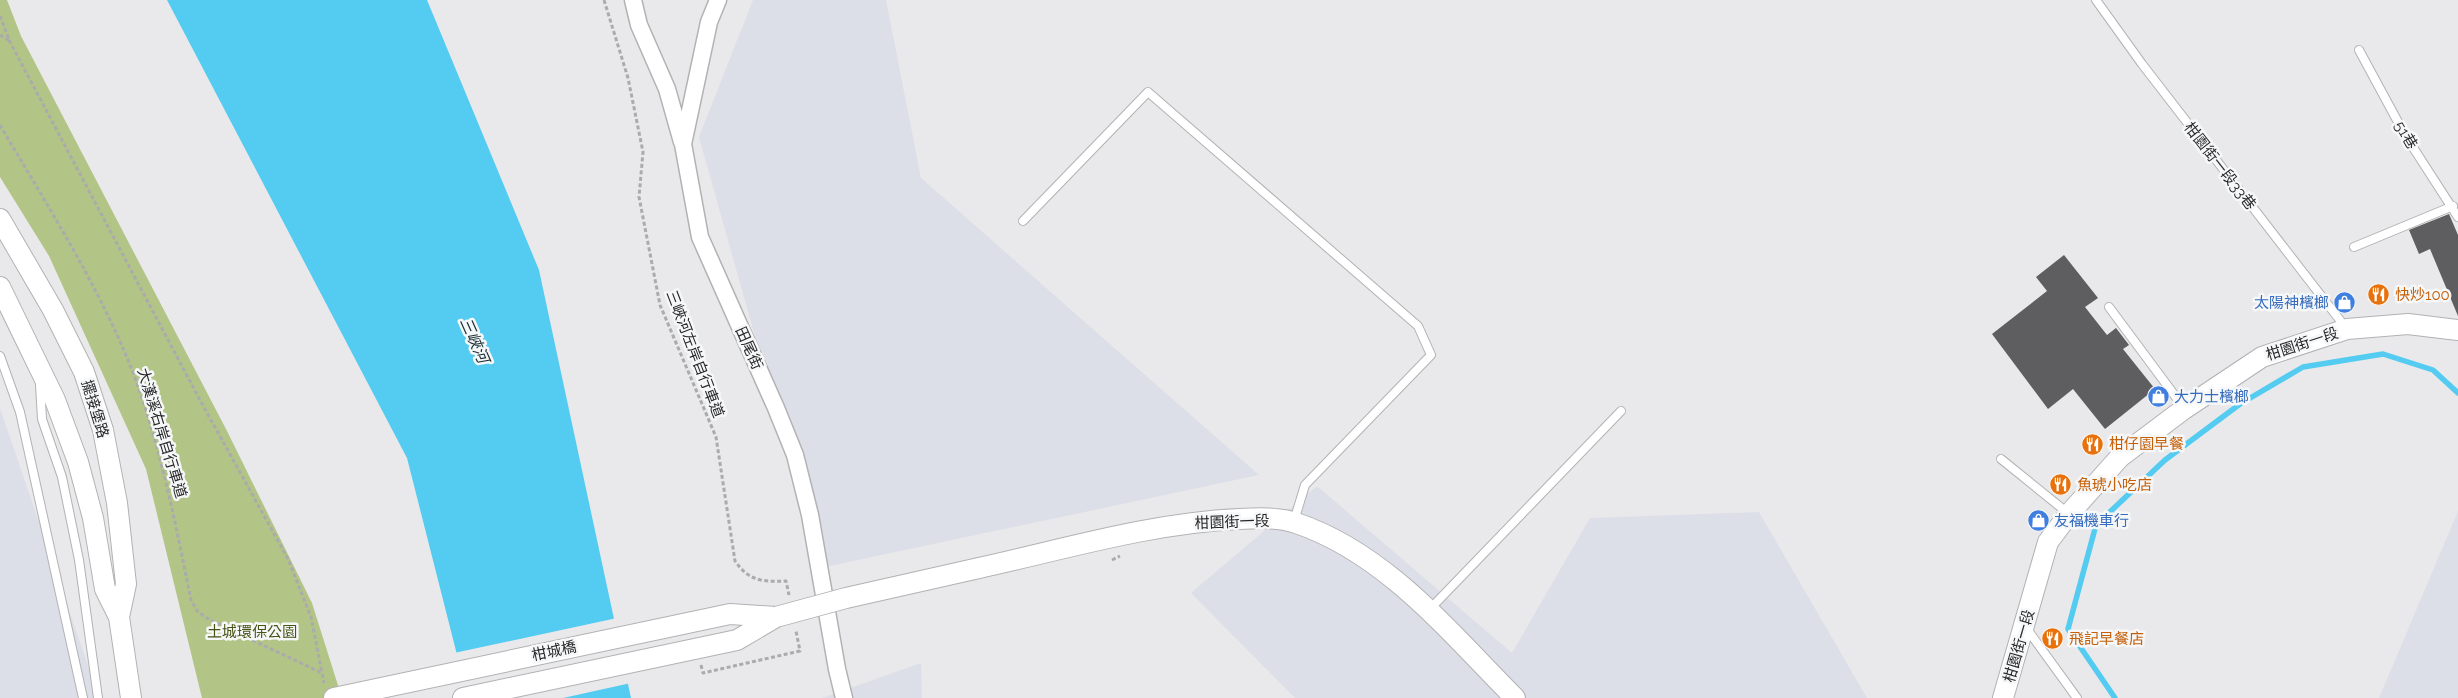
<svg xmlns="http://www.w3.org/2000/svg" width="2458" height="698" font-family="Raleway,'Noto Sans TC',sans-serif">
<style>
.built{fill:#dcdfe8}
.green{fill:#b2c486}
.water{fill:#54cbf0}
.pier{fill:#e9e9eb}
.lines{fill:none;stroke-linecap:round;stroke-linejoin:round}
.stream{stroke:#54cbf0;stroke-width:5.5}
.building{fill:#5e5e60}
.service-casing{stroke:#b2b2b4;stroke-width:10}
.minor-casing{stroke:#b2b2b4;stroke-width:19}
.tertiary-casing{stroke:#b2b2b4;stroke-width:22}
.path{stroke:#ababac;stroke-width:3;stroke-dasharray:4 2.5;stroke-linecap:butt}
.service{stroke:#fff;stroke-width:8}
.minor{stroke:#fff;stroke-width:16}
.tertiary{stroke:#fff;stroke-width:20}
.tertiary-bridge-casing{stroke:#b2b2b4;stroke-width:22;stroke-linecap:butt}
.tertiary-bridge{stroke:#fff;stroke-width:20}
.labels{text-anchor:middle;stroke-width:5;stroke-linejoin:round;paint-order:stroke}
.street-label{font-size:15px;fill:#282829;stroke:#f6f7f8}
.food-label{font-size:15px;fill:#c56008;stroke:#f6f7f8;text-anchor:start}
.shop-label{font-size:15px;fill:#366cbe;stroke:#f6f7f8;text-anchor:start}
.park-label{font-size:15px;fill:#465516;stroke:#f6f7f8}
.water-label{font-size:16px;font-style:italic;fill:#182d34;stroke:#f6f7f8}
</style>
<rect width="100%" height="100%" fill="#e9e9eb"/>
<path class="built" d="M753 0H886L921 178 1259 475 820 568 699 137Z
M0 408 99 698H0Z
M1317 486 1512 653 1590 518 1759 512 1867 698H1295L1191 593Z
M2458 511V698H2379Z
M921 663 922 698H822Z"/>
<path class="green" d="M0 0H7L21 36 227 431 312 603 342 698H202L146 469 49 256 0 177Z"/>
<path class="water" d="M167 0H427L539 270 631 698H468L407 458Z"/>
<path class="pier" d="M617 618 631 683 563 698H465L454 653Z"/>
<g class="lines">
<path class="stream" d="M2115 698 2068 629 2096 525 2165 460 2240 404 2303 367 2383 354 2433 370 2458 393"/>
</g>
<path class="building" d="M2449 214 2458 235V316L2430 249 2419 254 2409 230Z
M2064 255 2098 298 2085 307 2107 335 2116 328 2129 345 2123 349 2155 389 2105 429 2073 389 2048 409 1992 334 2047 291 2036 277Z"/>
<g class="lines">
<defs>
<path id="service" d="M2096 0 2142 64 2346 328
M2359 50 2405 135 2458 217
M1023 221 1148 92 1418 326 1431 355 1305 485 1294 521
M2354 247 2453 206
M2109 307 2184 408
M0 356 20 412 83 698
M40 385 42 419 62 477 79 560 98 698
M2001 459 2069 514
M1430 609 1621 411
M2027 629 2077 698"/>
<path id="minor" d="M633 0 639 25 667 89 682 142
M718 0 709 22 683 144 700 237 776 408 795 455 810 515 837 669 844 698"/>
<path id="tertiary" d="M0 219 53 310 84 372 103 430 117 503 126 584 119 617
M0 287 55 400 78 462 93 518 105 589 119 617 131 698
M979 568C1065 549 1151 523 1239 519 1257 518 1279 517 1296 523 1386 553 1450 633 1515 698
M334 698 730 614 776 617
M463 698 737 640 776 617
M2003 698 2048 542 2069 514 2120 457 2184 409 2262 357 2347 329 2408 324 2458 330"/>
</defs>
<use href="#service" class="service-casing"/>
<use href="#minor" class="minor-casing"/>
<use href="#tertiary" class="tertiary-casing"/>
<path class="path" d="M604 0 628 78 643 152 639 197 660 305 716 437 735 561C749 581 762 582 786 581L789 595
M0 16 10 42 201 402 288 559 311 617 322 673
M0 35 10 41
M0 125C41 195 85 264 118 337 156 420 173 512 191 600L198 612 210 620 322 673 324 683
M1112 560 1120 556
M701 665 703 673 800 651 796 631"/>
<use href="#service" class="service"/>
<use href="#minor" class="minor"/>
<use href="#tertiary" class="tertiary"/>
<defs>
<path id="tertiary-bridge" d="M776 617 846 598 979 568"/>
</defs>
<use href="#tertiary-bridge" class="tertiary-bridge-casing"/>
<use href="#tertiary-bridge" class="tertiary-bridge"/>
</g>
<defs>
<symbol id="restaurant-disc" viewBox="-11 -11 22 22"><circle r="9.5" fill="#e8710a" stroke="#f6f7f8"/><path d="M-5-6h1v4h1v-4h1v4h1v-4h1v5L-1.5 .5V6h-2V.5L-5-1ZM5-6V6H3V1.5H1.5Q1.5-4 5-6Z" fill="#fff"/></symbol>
<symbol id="shop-disc" viewBox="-11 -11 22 22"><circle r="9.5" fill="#3f7fe0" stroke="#f6f7f8"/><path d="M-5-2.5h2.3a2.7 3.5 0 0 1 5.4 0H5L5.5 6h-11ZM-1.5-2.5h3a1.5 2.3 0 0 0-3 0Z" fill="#fff"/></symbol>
</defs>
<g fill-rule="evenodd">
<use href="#restaurant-disc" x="2366" y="282" width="25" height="25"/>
<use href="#shop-disc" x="2332" y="290" width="25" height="25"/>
<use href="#shop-disc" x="2146" y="384" width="25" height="25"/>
<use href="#restaurant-disc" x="2080" y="432" width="25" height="25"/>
<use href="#restaurant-disc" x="2048" y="472" width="25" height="25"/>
<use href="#shop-disc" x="2026" y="508" width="25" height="25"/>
<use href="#restaurant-disc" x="2040" y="626" width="25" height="25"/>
</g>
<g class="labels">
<g class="street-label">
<text transform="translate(2406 135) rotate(59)" y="5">51巷</text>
<text transform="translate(2220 166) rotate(52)" y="5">柑園街一段33巷</text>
<text transform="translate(2302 344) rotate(-18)" y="5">柑園街一段</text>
<text transform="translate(749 348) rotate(66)" y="5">田尾街</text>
<text transform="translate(695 354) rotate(69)" y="5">三峽河左岸自行車道</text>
<text transform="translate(95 409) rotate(73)" y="5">擺接堡路</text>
<text transform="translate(162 433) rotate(73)" y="5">大漢溪右岸自行車道</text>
<text transform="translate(1232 522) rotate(-2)" y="5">柑園街一段</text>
<text transform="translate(2019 646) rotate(-74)" y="5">柑園街一段</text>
<text transform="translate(554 651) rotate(-12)" y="5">柑城橋</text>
</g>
<g class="food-label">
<text x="2395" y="300">快炒100</text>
<text x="2109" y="449">柑仔園早餐</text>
<text x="2077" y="490">魚琥小吃店</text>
<text x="2069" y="644">飛記早餐店</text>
</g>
<g class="shop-label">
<text x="2329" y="308" text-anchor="end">太陽神檳榔</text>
<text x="2174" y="402">大力士檳榔</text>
<text x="2054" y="526">友福機車行</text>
</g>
<g class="park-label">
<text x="252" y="637">土城環保公園</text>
</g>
<g class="water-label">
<text transform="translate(475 340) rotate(66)" y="6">三峽河</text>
</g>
</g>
</svg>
